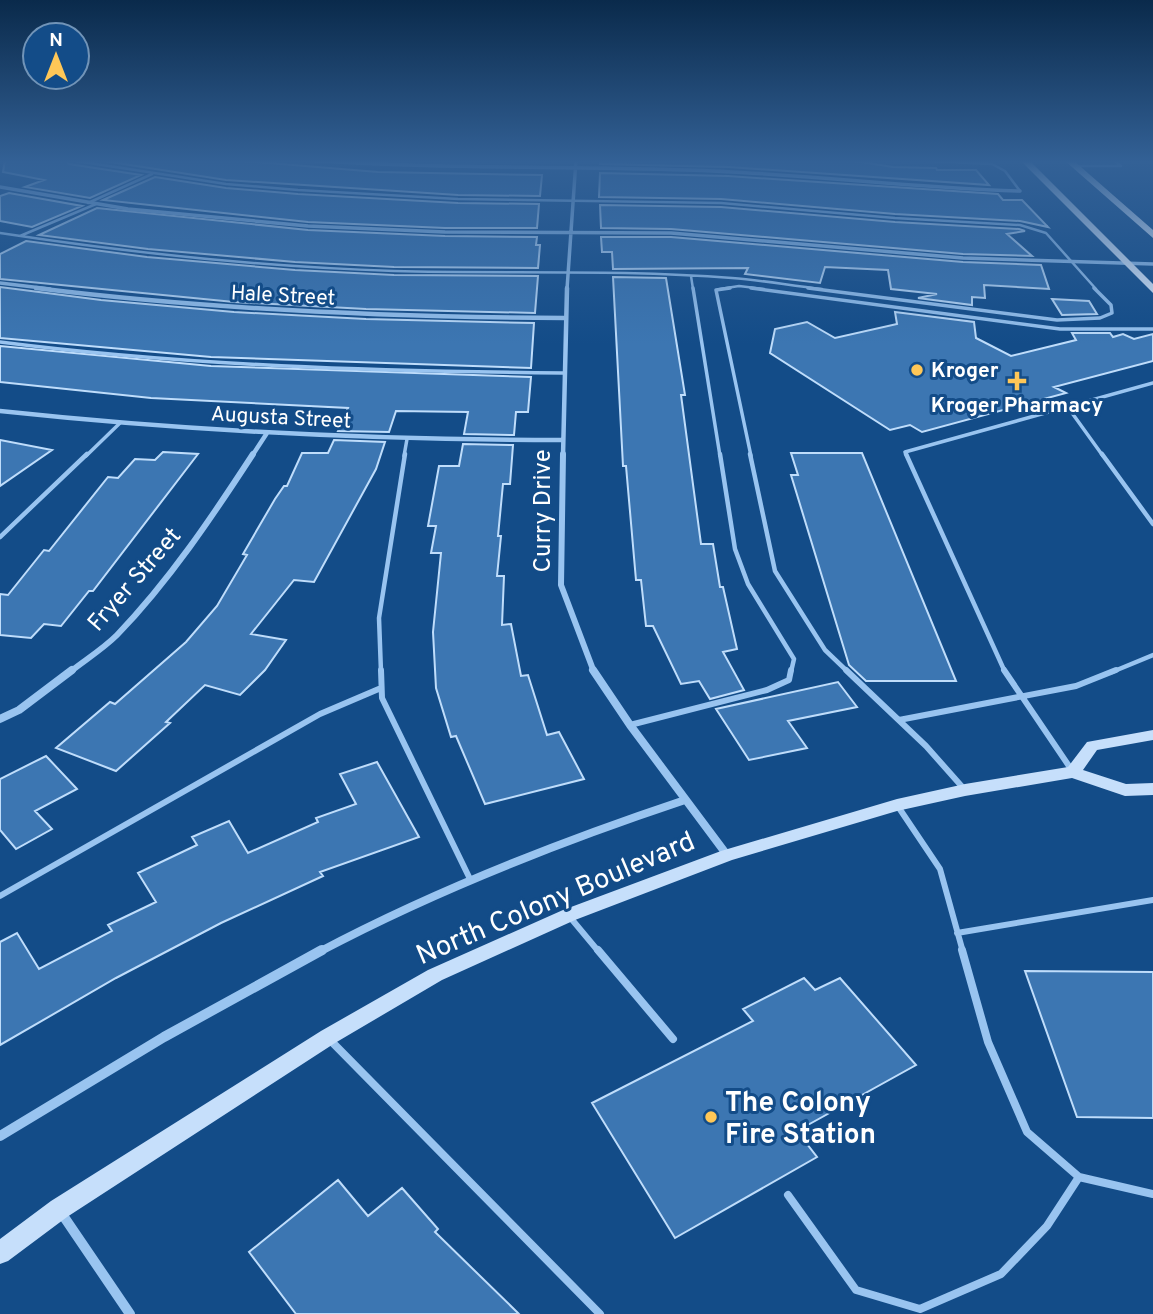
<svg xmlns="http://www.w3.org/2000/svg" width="1153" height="1314" font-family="Overpass,sans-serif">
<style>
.building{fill:#3c76b2;stroke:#bfddfb;stroke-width:2}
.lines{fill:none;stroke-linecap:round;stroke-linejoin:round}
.service-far4{stroke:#99c4f0;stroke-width:2.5}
.service-far3{stroke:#99c4f0;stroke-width:3.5}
.service-far2{stroke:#99c4f0;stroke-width:4.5}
.service-far1{stroke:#99c4f0;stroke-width:6}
.service{stroke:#99c4f0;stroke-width:8}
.minor-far4{stroke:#99c4f0;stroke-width:3.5}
.minor-far3{stroke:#99c4f0;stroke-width:4.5}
.minor-far2{stroke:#99c4f0;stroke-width:6}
.minor-far1{stroke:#99c4f0;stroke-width:8}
.minor{stroke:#99c4f0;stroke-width:10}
.secondary{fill:#c6dffb;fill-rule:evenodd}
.primary{fill:#e1eeff;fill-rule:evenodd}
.poi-dot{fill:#ffc757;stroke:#134c88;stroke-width:2.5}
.labels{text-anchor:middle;stroke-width:6;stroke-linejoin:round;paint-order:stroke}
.far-street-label{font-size:21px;fill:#fff;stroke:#134c88}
.far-poi-label{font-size:21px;font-weight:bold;fill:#fff;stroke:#134c88;text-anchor:start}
.street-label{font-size:24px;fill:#fff;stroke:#134c88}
.near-street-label{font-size:28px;fill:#fff;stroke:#134c88}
.near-poi-label{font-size:28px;font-weight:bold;fill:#fff;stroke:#134c88;text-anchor:start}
</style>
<rect width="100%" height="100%" fill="#134c88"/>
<path class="building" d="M5 160H66L69 164 141 175 90 198 25 187 44 180 3 172Z
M98 160H232L378 172 542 175 540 196 458 195 226 180Z
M600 160H849L893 167 936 168 937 170H976L989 185 729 167 600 164Z
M600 173 728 176 998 194 1003 200H1022L1048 227 1020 221 895 214 721 199 599 197Z
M155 177 226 188 298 194 458 203 539 204 537 228H445L308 222 103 200Z
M9 193 82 206 32 227 0 221V196Z
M600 205 721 207 895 222 1019 229 1025 231 1007 234 1032 256 963 254 671 229 601 228Z
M97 208 308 230 445 236 537 237 536 245H540L538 268 394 267 295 262 148 249 39 235Z
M601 237H671L963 262 1041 265 1049 289 984 285 985 298 972 297V305L918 298 937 294 891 289 888 270 825 267 820 283 745 274 748 268 613 269 612 252H602Z
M26 241 147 257 295 270 394 275 538 276 535 313 366 309 234 302 0 279V254Z
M613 277 666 278 685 395H681L701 544H713L720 587H723L737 649 723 652 744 690 710 699 699 681 681 684 653 626H646L641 580H636L626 466H623Z
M0 287 101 300 234 312 366 319 534 323 531 368 211 357 0 338Z
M1052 299 1089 301 1097 314 1062 315Z
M895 312 974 322 976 338 1011 356 1076 340 1072 333H1110L1113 337 1123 334 1134 339 1153 334V361L1054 387 1066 393 922 432 910 425 890 430 770 353 775 329 807 322 835 338 897 324Z
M0 346 211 366 531 377 528 412H516L514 435 464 434 468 412 396 411 389 432 338 431 348 408 151 398 0 382Z
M0 440 52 450 0 486Z
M334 440 385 442 376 469 314 582 294 580 251 634 286 640 265 670 240 695 205 685 166 722 170 723 116 771 56 748 110 702 115 704 186 642 217 606 247 555 243 554 275 499 284 486H287L302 453H328Z
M463 444 513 445 510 484H503L498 536H501L497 576H504L502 625 511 624 521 676 528 675 547 735 559 732 584 779 485 804 456 736 451 737 436 688 433 632 441 553H431L436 526H428L439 466H459Z
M163 452 198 454 93 591H89L61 626 44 624 31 638 0 635V594L8 595 44 550 49 551 108 477 118 478 135 459 155 460Z
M791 453H862L956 681H866L849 665 791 475H798Z
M838 682 857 707 788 721 807 748 749 760 716 709Z
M46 756 77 789 35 811 52 829 16 849 0 830V779Z
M377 762 419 837 320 872 323 876 221 923 116 978 0 1045V942L17 933 39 969 112 931 108 925 156 902 138 873 197 845 192 837 229 821 248 853 318 822 316 818 356 804 340 774Z
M1025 971 1153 972V1118L1077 1117Z
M804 978 815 990 840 978 916 1065 797 1131 817 1157 675 1238 592 1103 753 1021 743 1009Z
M338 1180 368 1216 402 1188 438 1229 435 1232 519 1314H296L249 1252Z"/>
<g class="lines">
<path class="service-far4" d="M70 160 226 184 298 190 458 199 721 203 895 218 1020 225 1046 233 1096 289
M908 160 992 164 1005 171 1020 191
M1075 166H1121L1114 160
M88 203 152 174
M0 233C131 253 262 267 394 271 507 274 620 269 732 278 762 280 792 286 822 289
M20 236 96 204
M691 276 693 289
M720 289 739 286 764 289"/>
<path class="service-far3" d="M693 288 720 456
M730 288 716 290 751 456
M751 288 1060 329H1153
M808 288 1057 320 1100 318 1112 313 1111 305 1094 288
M0 342C187 366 375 371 563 373
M1067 406 1103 456
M86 456 120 423
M404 456 407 439
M907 456 905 452 1153 383"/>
<path class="service-far2" d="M720 454 735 549 748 584 794 659 791 672
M750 454 775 571 825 650 848 672
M906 454 1005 672
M1102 454 1153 524
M0 537 87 454
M381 672 379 618 405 454
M1112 672 1153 655"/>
<path class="service-far1" d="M381 670 382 698 470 879
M846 670 926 746 965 790
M1004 670 1071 769
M899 720 1076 686 1116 670
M630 725 767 690 789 680 791 670
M897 805 940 869 963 952
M0 896 320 714 381 688
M569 916 599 952
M957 933 1153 900"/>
<path class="service" d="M598 950 673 1039
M962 950 988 1042 1027 1132 1079 1177 1153 1194
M330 1040 600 1314
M788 1195 856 1290 920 1309 1001 1274 1047 1226 1079 1177"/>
<path class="minor-far4" d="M305 160C432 169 559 166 687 170 798 173 909 188 1020 191
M0 187 128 209 308 226 445 232 671 233 963 258 1153 264
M0 283 50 289
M567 289 576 160"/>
<path class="minor-far3" d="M36 288C212 310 388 317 565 318
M0 411C187 431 373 440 561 440
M252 456 267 433
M563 456 567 288"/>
<path class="minor-far2" d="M563 454 561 585 594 672
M70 672C85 660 103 649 117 635 169 581 212 517 253 454"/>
<path class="minor-far1" d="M593 670 630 725 727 855
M0 719 19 710 72 670
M319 952C436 890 559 842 685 800"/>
<path class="minor" d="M0 1136 164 1037 322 950
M60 1211 130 1314"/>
<path class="secondary" d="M1153 730V740L1097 750 1083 770 1126 784 1153 783V795L1125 796 1072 778 965 796 897 811 732 860 575 920 442 980 335 1043 67 1217 8 1261 0 1264V1239L51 1201 321 1031 428 970 563 910 721 851 897 799 965 784 1068 767 1087 742Z"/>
<path class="primary" d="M1020 160H1029L1153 284V293Z
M1064 160H1073L1153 230V238Z"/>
</g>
<linearGradient id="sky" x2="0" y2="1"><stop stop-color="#0a2a4b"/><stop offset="0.47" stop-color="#336196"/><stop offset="1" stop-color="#336196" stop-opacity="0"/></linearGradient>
<rect width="1153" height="344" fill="url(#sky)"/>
<g class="poi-dot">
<circle cx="917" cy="370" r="7"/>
<path d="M1013.5 370.5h7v7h7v7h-7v7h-7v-7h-7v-7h7z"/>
<circle cx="711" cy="1117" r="7"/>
</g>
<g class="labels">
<g class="far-street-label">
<text transform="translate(283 295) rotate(3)" y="7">Hale Street</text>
<text transform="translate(281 417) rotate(3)" y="7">Augusta Street</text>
</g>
<g class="far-poi-label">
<text x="931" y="377">Kroger</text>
<text x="1017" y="412" text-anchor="middle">Kroger Pharmacy</text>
</g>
<g class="street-label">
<text transform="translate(542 511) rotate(-90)" y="8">Curry Drive</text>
<text transform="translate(134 579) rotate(-49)" y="8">Fryer Street</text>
</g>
<g class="near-street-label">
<text transform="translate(555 897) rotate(-23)" y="10">North Colony Boulevard</text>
</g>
<g class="near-poi-label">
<text x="725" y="1111">The Colony<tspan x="725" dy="32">Fire Station</tspan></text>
</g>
</g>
<g transform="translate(56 56)"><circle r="33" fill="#134c88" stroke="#7194b8" stroke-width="2"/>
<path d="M0-5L12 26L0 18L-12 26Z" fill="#ffc757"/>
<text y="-10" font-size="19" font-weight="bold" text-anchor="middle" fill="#ffffff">N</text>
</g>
</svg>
